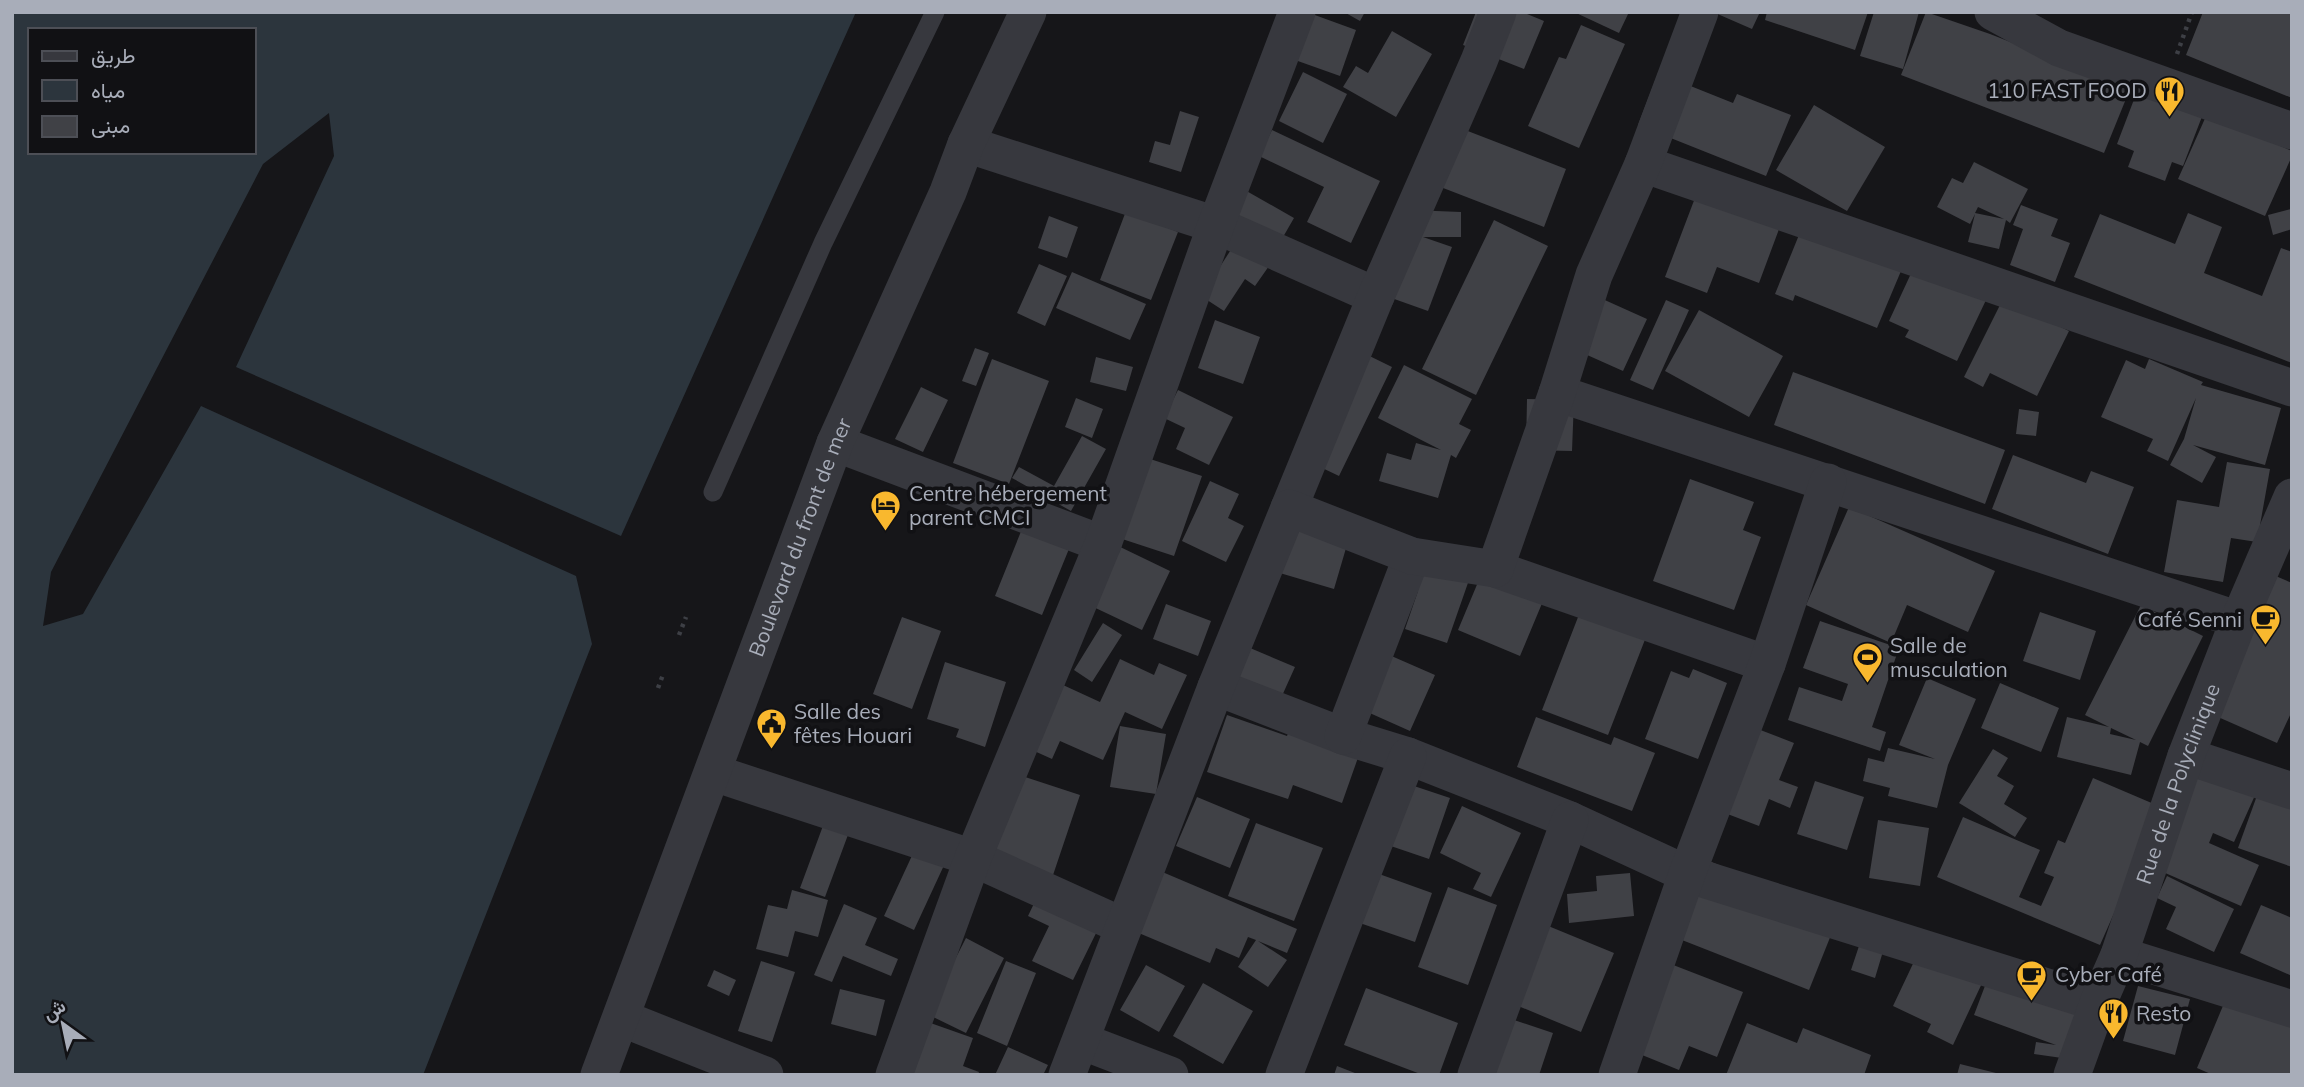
<svg xmlns="http://www.w3.org/2000/svg" width="2304" height="1087" font-family="Mulish,Vazirmatn,sans-serif">
<style>
.water{fill:#2c353d;fill-rule:evenodd}
.building{fill:#404146;fill-rule:evenodd}
.lines{fill:none;stroke-linecap:round;stroke-linejoin:round}
.path{stroke:#3d3f45;stroke-width:4.5;stroke-dasharray:3.5 5;stroke-linecap:butt}
.service{stroke:#37383e;stroke-width:19}
.minor{stroke:#37383e;stroke-width:37}
.labels{text-anchor:middle;stroke-width:7;stroke-linejoin:round;paint-order:stroke}
.poi-label{font-size:21px;fill:#a8adb9;stroke:#111114;text-anchor:start}
.street-label{font-size:21px;fill:#a8adb9;stroke:#111114}
</style>
<rect width="100%" height="100%" fill="#161619"/>
<path class="water" d="M12 12H856L621 536 236 367 334 156 329 113 263 164 51 572 43 626 83 614 201 406 576 576 592 644 423 1075H12ZM30 30H254V152H30Z"/>
<path class="building" d="M1344 12H1365L1360 21Z
M1476 12H1522L1544 21 1524 69 1463 45Z
M1574 12H1629L1619 33Z
M1713 12H1760L1752 29Z
M1767 12H1868L1855 50 1765 20Z
M1874 12H1919L1903 69 1860 56Z
M1926 12 1990 34 2130 89 2104 153 1901 75Z
M2203 12H2292V98L2186 55Z
M1312 14 1356 30 1340 76 1295 60Z
M1581 25 1625 44 1579 148 1528 126 1559 57 1566 59Z
M1392 31 1432 54 1396 117 1343 87 1356 66 1368 73Z
M1303 72 1347 94 1323 143 1279 121Z
M1658 73 1733 103 1737 94 1791 115 1766 176 1638 125Z
M2138 89 2203 114 2183 166 2172 162 2165 181 2128 167 2134 151 2117 144Z
M1814 105 1885 147 1847 211 1776 170Z
M1180 111 1199 117 1181 172 1149 162 1155 141 1170 145Z
M2207 114 2292 151V156L2265 216 2178 179Z
M1447 123 1566 169 1544 227 1425 181Z
M1272 130 1380 181 1351 243 1307 222 1324 187 1259 156Z
M1974 162 2028 189 2010 223 2006 220 1999 249 1968 242 1975 214 1970 224 1937 207 1952 178 1963 183ZM1978 207 2004 219 1975 213Z
M1243 189 1294 218 1279 244 1228 216Z
M1698 190 1782 221 1759 283 1717 267 1707 293 1665 277Z
M2021 205 2058 219 2051 236 2070 243 2055 282 2010 265 2023 229 2013 225Z
M2291 209 2292 229 2273 235 2268 215Z
M1411 210 1461 212V237H1423L1452 247 1428 311 1383 295Z
M1126 211 1178 232 1151 300 1100 280Z
M2188 213 2222 227 2204 273 2262 296 2281 248 2292 252V363L2074 277 2100 214 2175 244Z
M1049 216 1078 227 1067 258 1038 248Z
M1494 220 1548 246 1476 395 1422 369Z
M1801 230 1901 271 1877 328 1795 295 1793 301 1775 294Z
M1234 245 1269 266 1255 286 1245 279 1224 311 1201 296Z
M1039 264 1067 276 1045 326 1017 313Z
M1914 267 1987 298 1957 361 1905 337 1909 330 1889 321Z
M1072 272 1146 304 1130 340 1056 308Z
M1578 288 1647 319 1623 371 1567 346Z
M2003 299 2069 331 2037 396 1990 373 1983 387 1964 377Z
M1666 300 1689 310 1653 390 1630 380Z
M1699 310 1783 356 1749 417 1665 371Z
M1215 320 1260 337 1243 384 1198 368Z
M1345 344 1392 367 1339 476 1316 465Z
M975 348 989 353 976 386 962 381Z
M1096 357 1133 367 1126 391 1090 382Z
M992 359 1049 381 1009 484 953 463Z
M2149 359 2203 382 2201 385 2281 408 2265 465 2193 445 2216 457 2202 483 2170 465 2184 439 2196 398 2168 461 2147 451 2153 439 2101 417 2126 360 2145 369Z
M1404 365 1472 399 1459 424 1471 430 1456 458 1451 455 1438 498 1379 481 1387 453 1411 460 1416 443 1441 450 1378 418Z
M1793 372 2005 450 1985 504 1774 425Z
M921 387 948 400 923 452 895 439Z
M1178 390 1233 417 1209 465 1176 449 1185 428 1164 418Z
M1076 398 1103 409 1092 438 1065 427Z
M1527 399 1574 400 1572 451 1526 450Z
M2019 409 2039 412 2036 436 2016 434Z
M1082 436 1106 449 1071 511 1012 478 1019 467 1054 486Z
M2013 455 2086 483 2091 471 2134 487 2108 554 1992 509Z
M1141 456 1202 476 1174 556 1113 536Z
M2227 462 2270 469 2257 542 2231 538 2223 582 2164 572 2177 500 2219 507Z
M1690 479 1754 502 1743 530 1761 537 1734 610 1653 581Z
M1210 481 1239 494 1228 518 1244 526 1226 562 1182 541Z
M1849 507 1995 571 1968 632 1907 605 1891 643 1806 605Z
M1289 516 1354 521 1334 589 1273 571Z
M1024 524 1071 544 1042 615 995 596Z
M1114 544 1170 571 1142 630 1085 603Z
M1404 558 1469 580 1447 643 1405 629 1418 591Z
M2271 574 2292 583V711L2277 743 2209 713Z
M1481 575 1543 601 1520 656 1458 630Z
M1166 604 1211 621 1198 656 1153 639Z
M2141 605 2203 636 2148 746 2140 742 2131 775 2057 757 2067 717 2109 727 2085 715ZM2111 728 2136 740 2110 734Z
M1580 612 1646 637 1608 735 1542 710Z
M2040 612 2096 631 2080 680 2023 661Z
M902 617 941 631 912 709 873 694Z
M1820 621 1899 648 1872 727 1886 732 1880 751 1788 720 1799 687 1842 701 1848 684 1803 668Z
M1103 623 1122 635 1092 682 1074 670Z
M1243 645 1295 667 1272 718 1221 696Z
M1380 651 1435 675 1410 731 1354 706Z
M1120 659 1154 675 1159 663 1187 675 1162 729 1125 712 1103 760 1060 741 1052 759 1032 750 1063 685 1100 702Z
M945 662 1006 682 985 747 956 737 959 729 927 719Z
M1693 669 1727 683 1698 759 1645 739 1671 671 1689 678Z
M1927 678 1976 699 1948 765 1937 808 1888 796 1890 788 1863 781 1868 758 1884 762 1888 748 1935 759 1899 745Z
M2000 683 2059 708 2041 752 1981 728Z
M1227 715 1287 736 1290 728 1360 752 1342 803 1293 785 1288 799 1207 772Z
M1536 717 1611 745 1614 737 1655 753 1632 811 1517 767Z
M1120 726 1166 734 1156 794 1110 787Z
M1750 726 1794 743 1779 780 1798 787 1790 808 1769 799 1759 826 1717 810Z
M1993 749 2008 758 1997 776 2014 786 2004 804 2027 818 2015 837 1959 803Z
M2204 758 2261 782 2234 842 2213 833 2209 843 2259 865 2241 906 2156 869Z
M1019 775 1080 795 1051 881 990 861Z
M2093 778 2161 807 2100 945 1937 877 1963 817 2040 850 2019 897 2041 906 2054 877 2044 873 2058 840 2065 843Z
M2263 779 2292 789V867L2238 848Z
M1399 781 1450 798 1429 859 1379 842Z
M1815 781 1864 797 1847 850 1797 834Z
M1197 797 1250 819 1230 868 1176 846Z
M1462 806 1521 833 1491 897 1473 889 1481 873 1440 853Z
M827 815 852 824 825 897 800 888Z
M1878 820 1929 828 1920 886 1869 878Z
M1256 823 1323 848 1294 921 1228 896Z
M916 847 946 861 914 930 884 916Z
M1690 853 1839 915 1809 990 1659 931Z
M1368 870 1432 893 1415 942 1351 920Z
M1160 871 1297 929 1287 953 1258 941 1287 960 1268 987 1238 967 1256 940 1248 937 1239 958 1216 948 1210 963 1134 931Z
M1630 873 1634 916 1569 923 1567 894 1597 891 1596 876Z
M2167 876 2234 909 2214 952 2166 929 2176 907 2157 898Z
M1448 887 1497 905 1468 985 1418 967Z
M792 890 828 900 818 937 795 931 788 957 756 949 768 905 787 909Z
M1040 891 1102 921 1073 980 1032 961 1049 926 1028 916Z
M844 904 877 918 865 945 898 959 891 976 843 956 832 982 814 975Z
M2261 905 2292 918V976L2240 953Z
M1870 913 1884 948 1875 978 1851 970Z
M1541 923 1614 953 1581 1032 1499 998Z
M1928 932 1992 962 1953 1045 1927 1032 1931 1024 1893 1006Z
M966 938 1004 958 966 1033 927 1014Z
M1997 954 2090 989 2062 1058 2034 1054 2036 1042 2056 1045 1974 1015Z
M1650 956 1743 992 1717 1057 1689 1046 1679 1070 1615 1044Z
M761 961 795 972 772 1042 738 1031Z
M1006 961 1036 973 1007 1046 977 1033Z
M1146 965 1185 986 1159 1032 1120 1010Z
M714 970 736 980 729 996 707 986Z
M1203 983 1253 1011 1223 1064 1173 1036Z
M2138 986 2190 999 2175 1055 2123 1041Z
M1366 988 1458 1023 1439 1075H1423L1344 1045Z
M840 989 885 1000 876 1036 831 1024Z
M2225 1001 2292 1028V1075H2213L2197 1068Z
M1508 1018 1553 1033 1539 1075H1489Z
M922 1020 973 1038 963 1066 979 1072 978 1075H903Z
M1747 1023 1797 1043 1803 1028 1871 1055 1864 1075H1726Z
M1008 1047 1048 1065 1043 1075H995Z
M1960 1064 2000 1074V1075H1957Z
M1337 1066 1360 1075H1334Z"/>
<g class="lines">
<path class="path" d="M2177 54 2192 12
M679 635 686 617
M658 688 664 672"/>
<path class="service" d="M713 492 823 243 935 12"/>
<g class="minor">
<path d="M1993 12 2059 48 2292 131"/>
<path d="M966 144 1216 225 1376 296"/>
<path d="M1643 164 2292 388"/>
<path d="M1557 393 2239 620"/>
<path d="M835 443 1103 544"/>
<path d="M1289 508 1376 296 1479 61 1498 12"/>
<path d="M1495 569 1767 664"/>
<path d="M1216 687 1343 736 1408 756 1570 820 1687 874 2098 1003"/>
<path d="M1343 736 1412 556"/>
<path d="M2186 756 2292 791"/>
<path d="M714 773 973 858 1123 926"/>
<path d="M2119 955 2292 1009"/>
<path d="M621 1018 765 1075"/>
<path d="M1081 1041 1170 1075"/>
<path id="s1" d="M599 1075 835 443 948 192 966 144 1028 12"/>
<path d="M894 1075 973 858 1103 544 1216 225 1297 12"/>
<path d="M1067 1075 1216 687 1289 508 1412 556 1495 569 1557 393 1594 275 1643 164 1700 12"/>
<path d="M1284 1075 1408 756"/>
<path d="M1476 1075 1570 820"/>
<path d="M1617 1075 1687 874 1767 664 1828 482"/>
<path id="s2" d="M2072 1075 2098 1003 2119 955 2186 756 2239 620 2292 497"/>
</g>
</g>
<defs>
<symbol id="restaurant-pin" viewBox="-11 -11 22 30"><path d="M0 17L-7.5 6A9.5 9.5 0 1 1 7.5 6Z" fill="#f9b82e" stroke="#111114"/><path d="M-5-6h1v4h1v-4h1v4h1v-4h1v5L-1.5 .5V6h-2V.5L-5-1ZM5-6V6H3V1.5H1.5Q1.5-4 5-6Z" fill="#111"/></symbol>
<symbol id="hotel-pin" viewBox="-11 -11 22 30"><path d="M0 17L-7.5 6A9.5 9.5 0 1 1 7.5 6Z" fill="#f9b82e" stroke="#111114"/><path d="M-6-4.5h1.5V1H6V5H4.5V3h-9V5H-6ZM-4 0a1.8 1.8 0 1 1 3.6 0ZM.5 0V-2.5h3Q6-2.5 6 0Z" fill="#111"/></symbol>
<symbol id="cafe-pin" viewBox="-11 -11 22 30"><path d="M0 17L-7.5 6A9.5 9.5 0 1 1 7.5 6Z" fill="#f9b82e" stroke="#111114"/><path d="M-5.5-4.5H6V0H3Q3 3.5 0 3.5H-2.5Q-5.5 3.5-5.5 0ZM3-3.2v2h1.7v-2ZM-6 4.5H4V6H-6Z" fill="#111"/></symbol>
<symbol id="stadium-pin" viewBox="-11 -11 22 30"><path d="M0 17L-7.5 6A9.5 9.5 0 1 1 7.5 6Z" fill="#f9b82e" stroke="#111114"/><path d="M0-5a6.5 5 0 1 0 0 10a6.5 5 0 1 0 0-10ZM-3.5-1.8h7v3.6h-7Z" fill="#111"/></symbol>
<symbol id="civic-pin" viewBox="-11 -11 22 30"><path d="M0 17L-7.5 6A9.5 9.5 0 1 1 7.5 6Z" fill="#f9b82e" stroke="#111114"/><path d="M-.6-6.5H3V-4.5H.6V-3L4-1V1h2V6H-6V1h2V-1L-.6-3ZM-1.2 2.5V6h2.4V2.5Z" fill="#111"/></symbol>
</defs>
<g fill-rule="evenodd">
<use href="#restaurant-pin" x="2152" y="74" width="35" height="47"/>
<use href="#hotel-pin" x="868" y="488" width="35" height="47"/>
<use href="#cafe-pin" x="2248" y="602" width="35" height="47"/>
<use href="#stadium-pin" x="1850" y="640" width="35" height="47"/>
<use href="#civic-pin" x="754" y="706" width="35" height="47"/>
<use href="#cafe-pin" x="2014" y="958" width="35" height="47"/>
<use href="#restaurant-pin" x="2096" y="996" width="35" height="47"/>
</g>
<g class="labels">
<g class="poi-label">
<text x="2147" y="98" text-anchor="end">110 FAST FOOD</text>
<text x="909" y="501">Centre hébergement<tspan x="909" dy="24">parent CMCI</tspan></text>
<text x="2242" y="627" text-anchor="end">Café Senni</text>
<text x="1890" y="653">Salle de<tspan x="1890" dy="24">musculation</tspan></text>
<text x="794" y="719">Salle des<tspan x="794" dy="24">fêtes Houari</tspan></text>
<text x="2055" y="982">Cyber Café</text>
<text x="2136" y="1021">Resto</text>
</g>
<g class="street-label">
<text dy="7" stroke="none"><textPath href="#s1" startOffset="574">Boulevard du front de mer</textPath></text>
<text dy="7" stroke="none"><textPath href="#s2" startOffset="310">Rue de la Polyclinique</textPath></text>
</g>
</g>
<rect width="2304" height="1087" fill="none" stroke="#a8adb9" stroke-width="28"/>
<rect x="28" y="28" width="228" height="126" fill="#111114" stroke="#4d4f56" stroke-width="2"/>
<rect x="42" y="51" width="35" height="10" fill="#37383e" stroke="#4d4f56" stroke-width="2"/>
<text x="91" y="63" font-size="21" fill="#a8adb9">طريق</text>
<rect x="42" y="80" width="35" height="21" fill="#2c353d" stroke="#4d4f56" stroke-width="2"/>
<text x="91" y="98" font-size="21" fill="#a8adb9">مياه</text>
<rect x="42" y="116" width="35" height="21" fill="#404146" stroke="#4d4f56" stroke-width="2"/>
<text x="91" y="133" font-size="21" fill="#a8adb9">مبنى</text>
<g transform="translate(63 1024) rotate(327)" stroke="#111114" stroke-width="5" paint-order="stroke">
<path d="M0-5L12 26L0 18L-12 26Z" fill="#a8adb9"/>
<text y="-10" font-size="19" font-weight="bold" text-anchor="middle" fill="#a8adb9">ش</text>
</g>
</svg>
